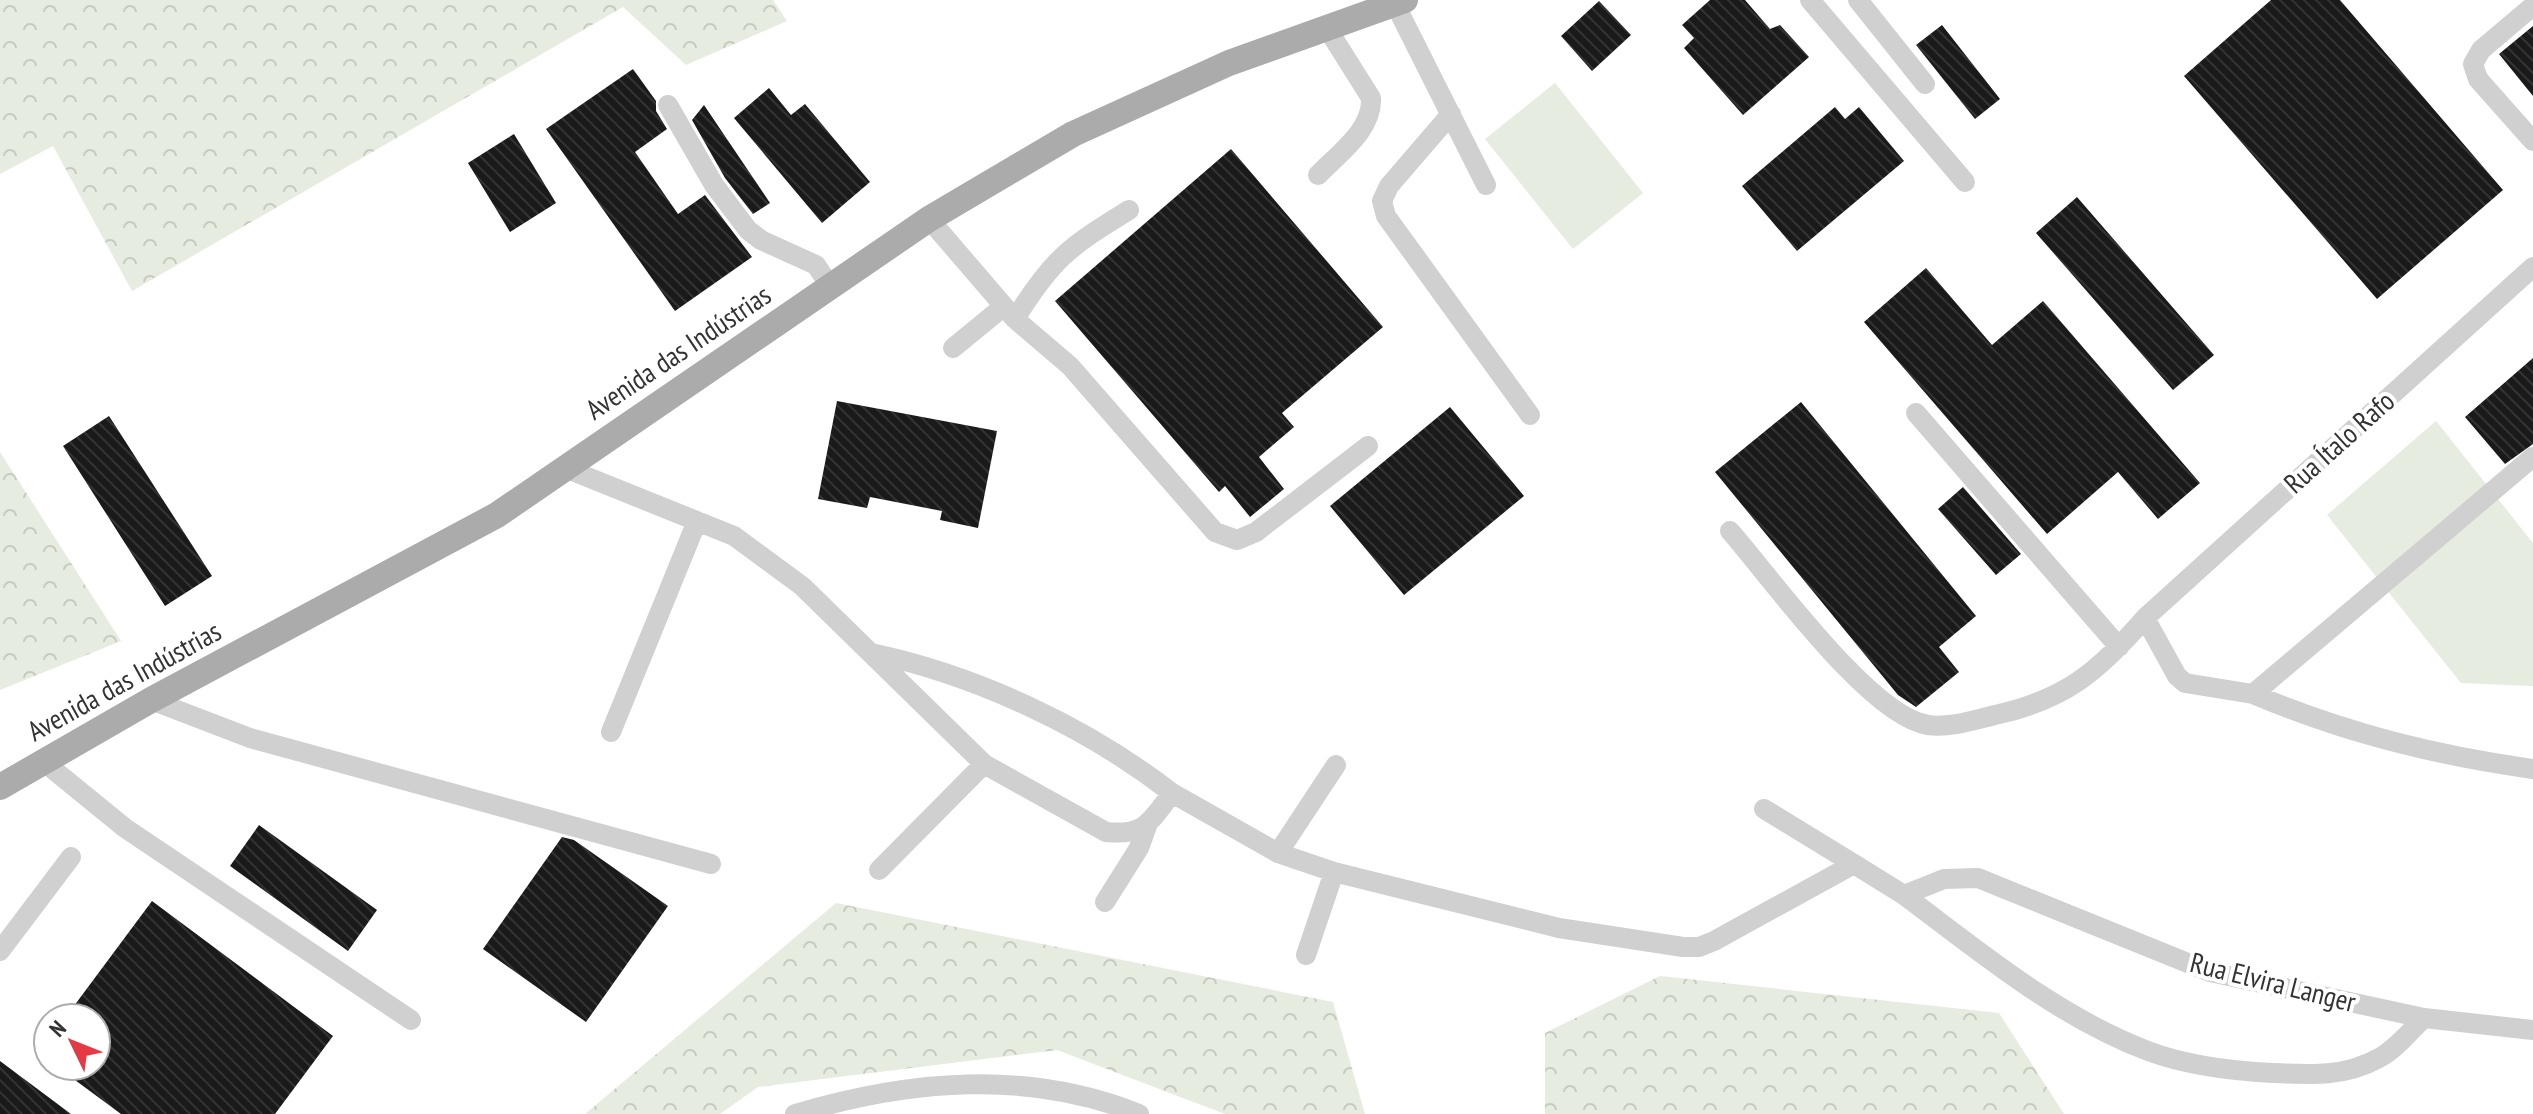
<svg xmlns="http://www.w3.org/2000/svg" width="2533" height="1114" font-family="'PT Sans Narrow',sans-serif">
<style>
.grass{fill:#e6ecdf}
.forest{fill:url(#forest-crowns)}
.building{fill:url(#building-back-hatch)}
.lines{fill:none;stroke-linecap:round;stroke-linejoin:round}
.minor{stroke:#d0d0d0;stroke-width:20}
.major{stroke:#ababab;stroke-width:26}
.labels{text-anchor:middle;stroke-width:8;stroke-linejoin:round;paint-order:stroke}
.street-label{font-size:28px;fill:#333;stroke:#fff}
</style>
<defs>
<pattern id="forest-crowns" width="20" height="18" patternUnits="userSpaceOnUse" patternTransform="scale(2)"><rect width="20" height="18" fill="#e6ecdf"/><path d="M2 6a3 3 0 1 1 6 0M12 15a3 3 0 1 1 6 0" fill="none" stroke="#c6cbc0"/></pattern>
<pattern id="building-back-hatch" width="6" height="6" patternUnits="userSpaceOnUse" patternTransform="scale(2)"><rect width="6" height="6" fill="#1a1a1a"/><path d="M-1 5l2 2M0 0l6 6M5-1l2 2" fill="none" stroke="#333"/></pattern>
</defs>
<rect width="100%" height="100%" fill="#fff"/>
<path class="grass" d="M1555 83 1643 193 1573 249 1485 139Z
M2436 421 2533 543V686L2461 683 2327 515Z"/>
<path class="forest" d="M0 0H773L787 21 686 65 623 7 132 291 53 146 0 174Z
M0 452 121 641 0 690Z
M836 903 1333 1002 1365 1114H1225L1057 1050 758 1087 720 1114H585Z
M1660 976 1999 1013 2064 1114H1545V1033Z"/>
<path class="building" d="M1710 0H1745L1770 29 1780 25 1809 57 1743 115 1684 48 1694 38 1682 25Z
M2271 0H2340L2503 190 2377 299 2184 76Z
M1599 1 1631 35 1592 71 1561 36Z
M1942 25 2000 99 1975 119 1916 45Z
M2533 26V96L2499 54Z
M633 69 656 101V111L667 129 635 152 678 214 705 195 752 257 675 311 546 129Z
M769 88 791 115 805 104 870 182 822 223 734 118Z
M704 105 770 203 753 214 725 178 692 120Z
M1835 107 1845 119 1859 107 1904 161 1797 251 1742 186Z
M514 134 556 203 510 232 468 163Z
M1231 149 1383 327 1282 413 1294 427 1259 457 1284 489 1250 517 1225 486 1219 492 1055 301Z
M2077 197 2214 355 2173 390 2036 233Z
M1926 268 1992 345 2043 301 2200 483 2158 519 2118 472 2047 534 1864 322Z
M2533 358V444L2505 464 2465 417Z
M837 401 997 431 978 528 940 520 942 511 870 497 867 508 818 499Z
M1801 402 1976 616 1939 647 1959 672 1916 707 1898 695 1715 472Z
M1450 407 1524 496 1404 595 1330 506Z
M109 416 212 576 165 606 63 446Z
M1963 487 2021 554 1996 575 1938 509Z
M259 825 377 910 348 951 230 866Z
M562 837 574 840 668 906 586 1022 483 949Z
M152 901 333 1036 275 1114H121L56 1066H96V1018H65Z
M0 1061 71 1114H0Z"/>
<g class="lines">
<path class="minor" d="M1810 0 1965 182
M1858 0 1925 84
M1395 4 1486 185
M2533 6 2481 50 2473 64 2478 79 2533 141
M668 105 714 185 748 230 761 240 816 265 830 286
M1451 114 1389 186 1382 201 1386 216 1530 415
M1318 175C1338 154 1373 130 1371 98L1327 28
M929 219 1015 319 1070 366 1215 532 1237 540 1256 532 1368 446
M1015 319C1053 258 1069 247 1129 210
M953 348 1003 307
M1916 413 2119 647
M565 468 734 536 802 586 984 764 1106 832C1145 836 1150 822 1172 793L1278 853 1334 872 1559 928 1683 947H1699L1714 941 1854 864 1904 895 1944 879 1978 878 2210 972 2424 1018 2533 1030
M1730 531C1772 579 1870 716 1928 725 1950 728 1974 720 1995 715 2065 700 2099 671 2145 618L2533 267
M2145 618 2177 676 2185 683 2253 694 2533 457
M871 653C976 675 1087 727 1172 793
M2253 694C2345 733 2434 755 2533 769
M151 700 250 738 711 864
M611 732 697 521
M44 762 125 828 411 1020
M1764 809 1854 864
M1278 853 1336 765
M879 870 984 764
M1904 895C1980 952 2058 1017 2148 1051 2188 1066 2232 1071 2273 1073 2311 1075 2345 1077 2379 1058 2396 1049 2410 1031 2424 1018
M1105 902 1139 848 1147 826
M0 951 71 857
M1306 955 1334 872
M795 1114C909 1080 1027 1069 1139 1114"/>
<path class="major" d="M0 787 151 700 497 515 929 219 1073 134 1229 63 1405 0"/>
</g>
<g class="labels">
<g class="street-label">
<text transform="translate(678 352) rotate(-34)" y="10">Avenida das Indústrias</text>
<text transform="translate(2339 442) rotate(-42)" y="10">Rua Ítalo Rafo</text>
<text transform="translate(124 681) rotate(-29)" y="10">Avenida das Indústrias</text>
<text transform="translate(2273 982) rotate(14)" y="10">Rua Elvira Langer</text>
</g>
</g>
<g transform="translate(72 1042) rotate(313)"><circle r="38" fill="#ffffff" stroke="#adadad" stroke-width="2"/>
<path d="M0-6L14 30L0 20L-14 30Z" fill="#e63946"/>
<text y="-12" font-size="22" font-weight="bold" text-anchor="middle" fill="#333333">N</text>
</g>
</svg>
